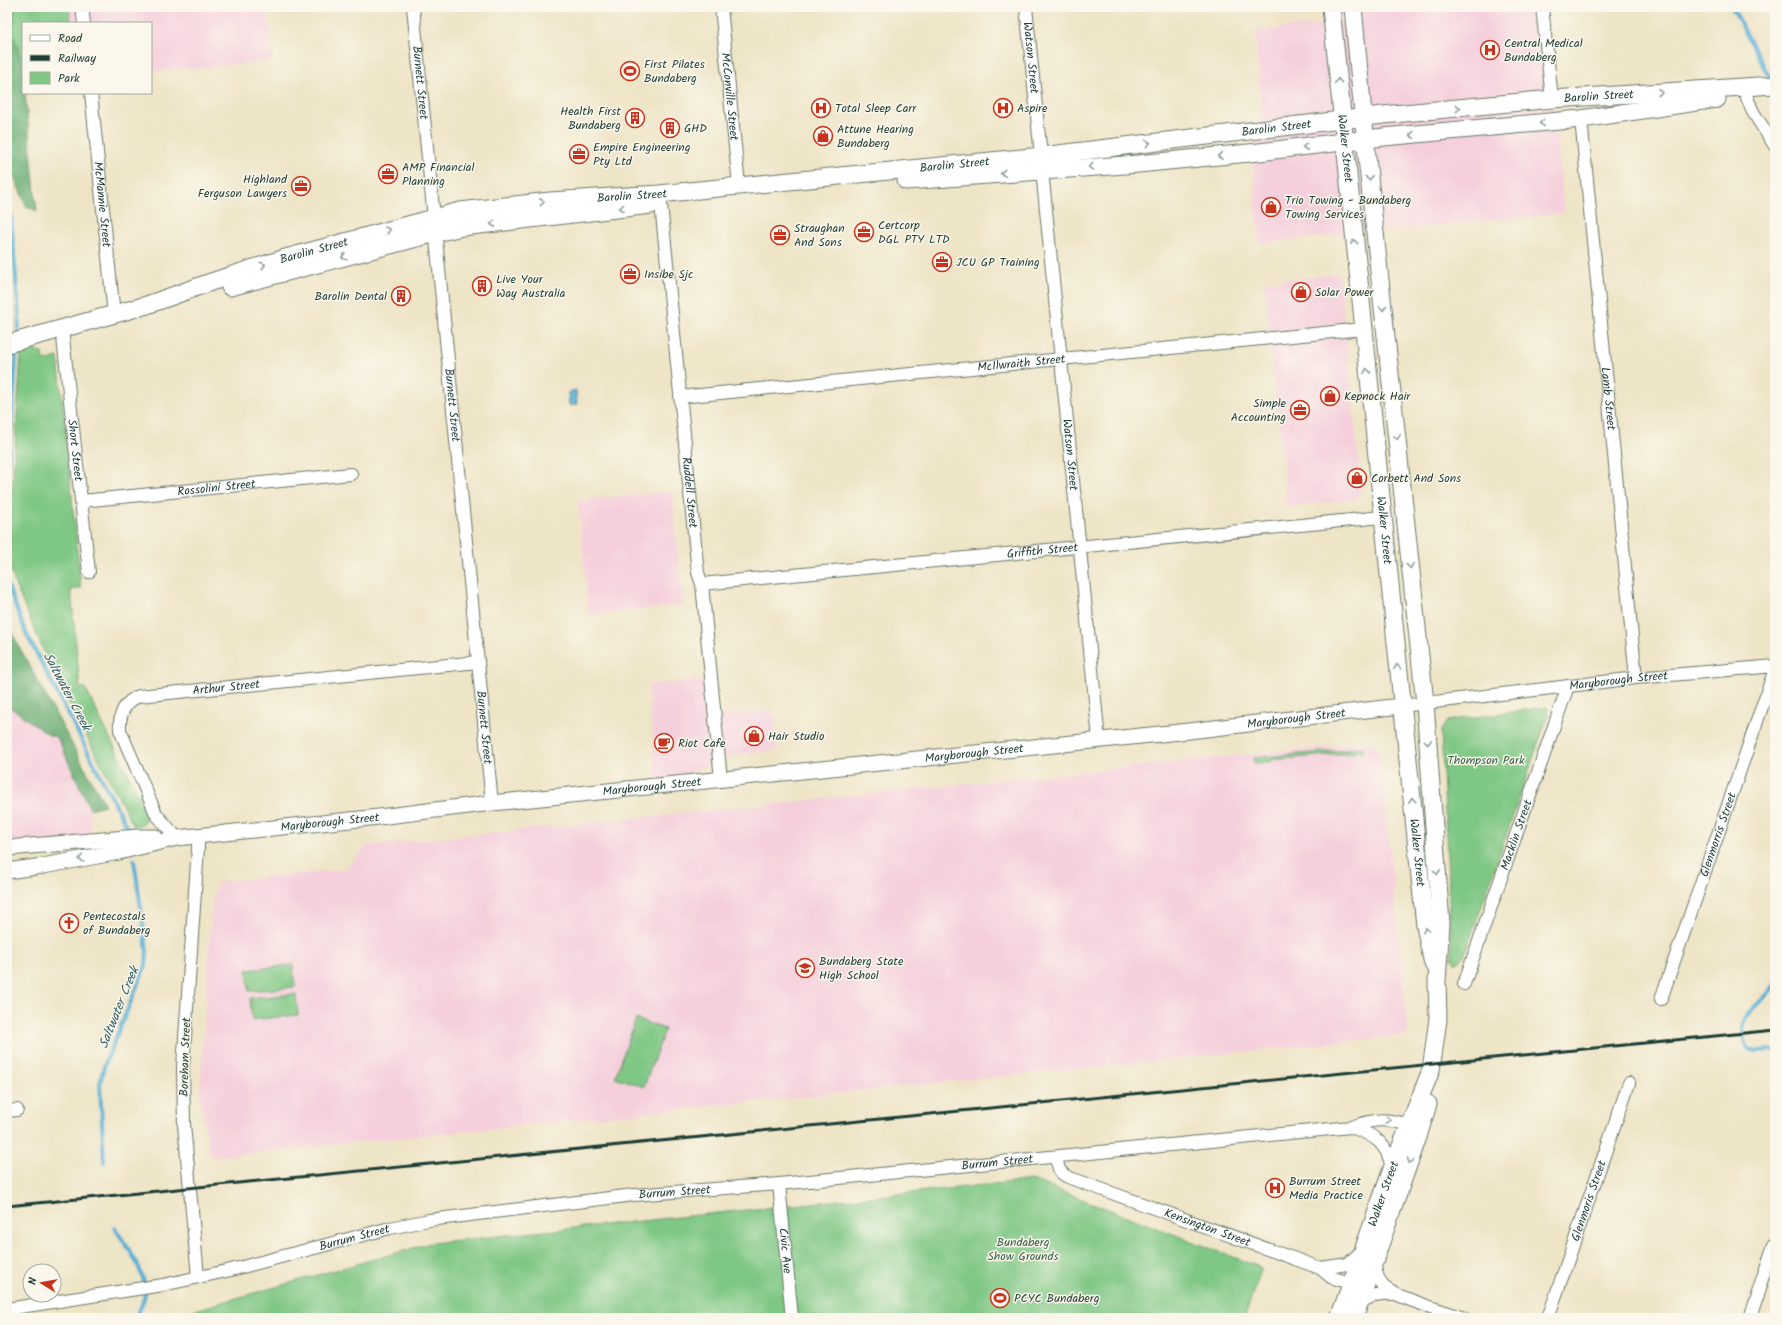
<svg xmlns="http://www.w3.org/2000/svg" width="1782" height="1325" font-family="Kalam,sans-serif">
<style>
.built{fill:#f5cfdc}
.green{fill:#7fc784;stroke:#4f825c}
.forest{fill:#67ac72;stroke:#437453}
.water{fill:#58afd5;stroke:#3c7684}
.lines{fill:none;stroke-linecap:round;stroke-linejoin:round}
.stream{stroke:#58afd5;stroke-width:4}
.minor-casing{stroke:#677767;stroke-width:14}
.tertiary-casing{stroke:#677767;stroke-width:17}
.secondary-casing{stroke:#677767;stroke-width:19}
.minor{stroke:#fff;stroke-width:12}
.tertiary{stroke:#fff;stroke-width:15}
.secondary{stroke:#fff;stroke-width:17}
.rail{stroke:#1f3d34;stroke-width:3}
.oneway{stroke:#8f9e9a}
.labels{text-anchor:middle;stroke-width:3;stroke-linejoin:round;paint-order:stroke}
.poi-label{font-size:12px;fill:#1f3d34;stroke:#fbf7ec;text-anchor:start}
.street-label{font-size:12px;fill:#1f3d34;stroke:#fbf7ec}
.park-label{font-size:12px;fill:#376048;stroke:#fbf7ec}
.water-label{font-size:13px;font-style:italic;fill:#305f64;stroke:#fbf7ec}
</style>
<rect width="100%" height="100%" fill="#fbf7ec"/>
<filter id="ink" filterUnits="userSpaceOnUse"><feTurbulence type="fractalNoise" baseFrequency=".025" numOctaves="2"/><feDisplacementMap in="SourceGraphic" scale="8" xChannelSelector="R" yChannelSelector="G"/><feConvolveMatrix kernelMatrix="1 2 1 2 8 2 1 2 1" color-interpolation-filters="sRGB"/></filter>
<filter id="wash" filterUnits="userSpaceOnUse"><feTurbulence type="fractalNoise" baseFrequency=".012" numOctaves="4" result="noise"/><feDisplacementMap in="SourceGraphic" scale="16" xChannelSelector="R" yChannelSelector="G"/><feGaussianBlur stdDeviation="0.9" result="paint"/><feColorMatrix in="noise" values="0 0 0 0 0 0 0 0 0 0 0 0 0 0 0 0 0 1.4 0 .05"/><feComposite in="paint" operator="in"/></filter>
<g filter="url(#wash)">
<rect width="100%" height="100%" fill="#eee4c6"/>
<path class="built" d="M69 7H267L273 61 189 69 188 67 151 72V23H71Z
M1340 7H1543L1564 213 1260 243 1253 169 1262 110 1255 31 1341 22Z
M1339 274 1362 491 1355 499 1287 507 1264 282Z
M672 491 683 605 589 615 578 501Z
M710 679 713 717 773 710 777 750 738 754 657 784 648 685Z
M7 703 8 706 49 735 57 737 90 809 91 843 7 850Z
M1369 742 1380 751 1408 1035 210 1157 200 1093 212 902 218 882 346 869 367 846Z"/>
<path class="green" d="M7 7H69L71 23H23V85L7 87Z
M30 349 42 353 44 361 58 357 81 588 71 590 80 688H85L143 804C148 816 148 825 134 827L52 670 16 587 10 568 9 539 21 354 22 351Z
M1547 707 1549 713 1464 956 1456 964 1452 959 1441 730 1447 721Z
M1363 747V752L1271 760V762L1254 763 1253 758 1346 750V749Z
M293 965 295 987 249 991 247 970Z
M296 994 298 1015 252 1020 250 998Z
M636 1019 665 1029 644 1087 615 1077Z
M1032 1180 1262 1268 1244 1318H166L431 1243Z"/>
<path class="forest" d="M8 7 15 9 13 33 22 64 23 93H25L37 211 26 206 7 160Z
M7 624 105 805 90 809 57 737 49 735 8 706Z"/>
<path class="water" d="M576 390 577 404 571 406 569 405 568 393 570 391Z"/>
<g class="lines">
<path class="stream" d="M1732 7 1771 80
M7 198 11 218 19 315 18 336
M7 482 17 345
M7 584 26 633 127 827
M1775 984C1765 1003 1741 1009 1743 1034 1744 1039 1744 1044 1748 1049L1757 1051 1775 1050
M104 1162 100 1084 104 1066 146 965 147 951 134 860
M115 1228C126 1246 145 1269 145 1292 145 1301 139 1310 136 1318"/>
</g>
</g>
<g filter="url(#ink)">
<g class="lines">
<defs>
<g id="minor">
<path d="M82 7 84 23"/>
<path id="s1" d="M413 7 492 803"/>
<path id="s2" d="M721 7 739 186"/>
<path id="s3" d="M1026 7 1041 156"/>
<path d="M1542 7 1552 99"/>
<path id="s4" d="M91 93 114 315"/>
<path d="M1746 95 1753 112 1775 146"/>
<path id="s5" d="M1581 119 1636 678"/>
<path id="s6" d="M1042 170 1099 740"/>
<path id="s7" d="M661 204 698 573 702 584 721 780"/>
<path id="s8" d="M62 329 89 572"/>
<path id="s9" d="M680 397 1363 329"/>
<path id="s10" d="M82 501 351 474"/>
<path id="s11" d="M702 584 1382 517"/>
<path id="s12" d="M1401 706 1636 678 1775 666"/>
<path d="M198 835V848L183 1067 184 1124 198 1277"/>
<path id="s13" d="M177 838 156 814 120 730C119 714 124 702 139 696L478 662"/>
<path id="s14" d="M1464 984 1568 686"/>
<path id="s15" d="M1661 999 1775 669"/>
<path d="M7 1111 17 1110"/>
<path d="M1351 1127C1374 1135 1388 1143 1392 1169"/>
<path id="s16" d="M1056 1157C1059 1171 1059 1174 1073 1179L1320 1268 1331 1277 1352 1284 1359 1281"/>
<path id="s17" d="M779 1184 792 1318"/>
<path d="M1374 1263C1376 1271 1377 1280 1383 1286 1393 1297 1447 1312 1464 1318"/>
<path d="M1320 1268 1348 1264 1361 1252"/>
<path d="M1359 1305C1368 1295 1380 1293 1393 1294"/>
<path id="s18" d="M7 1309 163 1285 231 1270 390 1228 429 1220 634 1195 779 1184 1351 1127C1374 1119 1385 1118 1409 1125L1413 1132"/>
<path id="s19" d="M1548 1318 1629 1083"/>
<path d="M1749 1318 1775 1242"/>
</g>
<g id="tertiary">
<path d="M7 848 138 837H155"/>
<path id="s20" d="M7 871 43 866 119 852 177 838 379 817 492 803 1189 731 1401 706"/>
</g>
<g id="secondary">
<path id="s21" d="M1331 7 1425 926 1433 964"/>
<path d="M906 181 1138 164 1259 152 1384 137 1581 119 1717 99"/>
<path d="M230 287 436 233 462 227 651 205"/>
<path id="s22" d="M7 344 147 305 211 282 282 259 460 211 550 201 659 194 1041 156 1383 115 1552 99 1775 85"/>
<path id="s23" d="M1339 1318 1392 1169 1431 1070 1438 1019 1437 981 1441 924 1425 703 1368 167 1353 7"/>
<path d="M1354 1318 1417 1140 1428 1104"/>
</g>
</defs>
<use href="#minor" class="minor-casing"/>
<use href="#tertiary" class="tertiary-casing"/>
<use href="#secondary" class="secondary-casing"/>
<use href="#minor" class="minor"/>
<use href="#tertiary" class="tertiary"/>
<use href="#secondary" class="secondary"/>
<path class="rail" d="M7 1206 1775 1030"/>
</g>
<defs><path id="oneway-chevron" d="M-2-3.5L2.5 0L-2 3.5" fill="none" stroke-width="1.6" stroke-linecap="round" stroke-linejoin="round"/></defs>
<g class="oneway">
<use href="#oneway-chevron" transform="translate(1338 81) rotate(-96)"/>
<use href="#oneway-chevron" transform="translate(1660 92) rotate(-4)"/>
<use href="#oneway-chevron" transform="translate(1458 108) rotate(-6)"/>
<use href="#oneway-chevron" transform="translate(1542 123) rotate(175)"/>
<use href="#oneway-chevron" transform="translate(1412 135) rotate(175)"/>
<use href="#oneway-chevron" transform="translate(1148 143) rotate(-6)"/>
<use href="#oneway-chevron" transform="translate(1305 147) rotate(174)"/>
<use href="#oneway-chevron" transform="translate(1220 156) rotate(175)"/>
<use href="#oneway-chevron" transform="translate(1091 167) rotate(176)"/>
<use href="#oneway-chevron" transform="translate(1003 173) rotate(175)"/>
<use href="#oneway-chevron" transform="translate(1369 178) rotate(84)"/>
<use href="#oneway-chevron" transform="translate(542 202) rotate(-6)"/>
<use href="#oneway-chevron" transform="translate(622 208) rotate(173)"/>
<use href="#oneway-chevron" transform="translate(493 224) rotate(173)"/>
<use href="#oneway-chevron" transform="translate(388 230) rotate(-16)"/>
<use href="#oneway-chevron" transform="translate(1354 242) rotate(-96)"/>
<use href="#oneway-chevron" transform="translate(344 257) rotate(165)"/>
<use href="#oneway-chevron" transform="translate(263 265) rotate(-18)"/>
<use href="#oneway-chevron" transform="translate(1383 308) rotate(84)"/>
<use href="#oneway-chevron" transform="translate(1367 371) rotate(-96)"/>
<use href="#oneway-chevron" transform="translate(1397 437) rotate(84)"/>
<use href="#oneway-chevron" transform="translate(1410 566) rotate(84)"/>
<use href="#oneway-chevron" transform="translate(1397 667) rotate(-96)"/>
<use href="#oneway-chevron" transform="translate(1428 742) rotate(86)"/>
<use href="#oneway-chevron" transform="translate(1412 800) rotate(-96)"/>
<use href="#oneway-chevron" transform="translate(81 859) rotate(169)"/>
<use href="#oneway-chevron" transform="translate(1437 872) rotate(86)"/>
<use href="#oneway-chevron" transform="translate(1426 930) rotate(-101)"/>
<use href="#oneway-chevron" transform="translate(1388 1120) rotate(7)"/>
<use href="#oneway-chevron" transform="translate(1410 1161) rotate(109)"/>
</g>
</g>
<defs>
<symbol id="hospital-ring" viewBox="-11 -11 22 22"><circle r="9.5" fill="#fbf7ec" stroke="#c8321e" stroke-width="1.5"/><path d="M-5-5h3v3.5h4V-5h3V5h-3V1.5h-4V5h-3Z" fill="#c8321e"/></symbol>
<symbol id="stadium-ring" viewBox="-11 -11 22 22"><circle r="9.5" fill="#fbf7ec" stroke="#c8321e" stroke-width="1.5"/><path d="M0-5a6.5 5 0 1 0 0 10a6.5 5 0 1 0 0-10ZM-3.5-1.8h7v3.6h-7Z" fill="#c8321e"/></symbol>
<symbol id="building-ring" viewBox="-11 -11 22 22"><circle r="9.5" fill="#fbf7ec" stroke="#c8321e" stroke-width="1.5"/><path d="M-4-6H4V6H1V3H-1V6H-4ZM-2.5-4.3h1.7v1.8h-1.7ZM.8-4.3h1.7v1.8H.8ZM-2.5-1h1.7V.8h-1.7ZM.8-1h1.7V.8H.8Z" fill="#c8321e"/></symbol>
<symbol id="shop-ring" viewBox="-11 -11 22 22"><circle r="9.5" fill="#fbf7ec" stroke="#c8321e" stroke-width="1.5"/><path d="M-5-2.5h2.3a2.7 3.5 0 0 1 5.4 0H5L5.5 6h-11ZM-1.5-2.5h3a1.5 2.3 0 0 0-3 0Z" fill="#c8321e"/></symbol>
<symbol id="office-ring" viewBox="-11 -11 22 22"><circle r="9.5" fill="#fbf7ec" stroke="#c8321e" stroke-width="1.5"/><path d="M-6-3h4V-5.5h4V-3h4V5H-6ZM-1-4.5V-3h2v-1.5ZM-6 0V1H6V0Z" fill="#c8321e"/></symbol>
<symbol id="cafe-ring" viewBox="-11 -11 22 22"><circle r="9.5" fill="#fbf7ec" stroke="#c8321e" stroke-width="1.5"/><path d="M-5.5-4.5H6V0H3Q3 3.5 0 3.5H-2.5Q-5.5 3.5-5.5 0ZM3-3.2v2h1.7v-2ZM-6 4.5H4V6H-6Z" fill="#c8321e"/></symbol>
<symbol id="church-ring" viewBox="-11 -11 22 22"><circle r="9.5" fill="#fbf7ec" stroke="#c8321e" stroke-width="1.5"/><path d="M-1.2-6h2.4v3.5h3.3v2.4h-3.3V6h-2.4V-.1h-3.3v-2.4h3.3Z" fill="#c8321e"/></symbol>
<symbol id="school-ring" viewBox="-11 -11 22 22"><circle r="9.5" fill="#fbf7ec" stroke="#c8321e" stroke-width="1.5"/><path d="M0-5L7-2L0 1L-7-2ZM-4 1L0 2.5L4 1V4Q0 6-4 4Z" fill="#c8321e"/></symbol>
</defs>
<g fill-rule="evenodd">
<use href="#hospital-ring" x="1479" y="39" width="22" height="22"/>
<use href="#stadium-ring" x="619" y="60" width="22" height="22"/>
<use href="#hospital-ring" x="810" y="97" width="22" height="22"/>
<use href="#hospital-ring" x="992" y="97" width="22" height="22"/>
<use href="#building-ring" x="624" y="107" width="22" height="22"/>
<use href="#building-ring" x="659" y="117" width="22" height="22"/>
<use href="#shop-ring" x="812" y="125" width="22" height="22"/>
<use href="#office-ring" x="568" y="143" width="22" height="22"/>
<use href="#office-ring" x="377" y="163" width="22" height="22"/>
<use href="#office-ring" x="290" y="175" width="22" height="22"/>
<use href="#shop-ring" x="1260" y="196" width="22" height="22"/>
<use href="#office-ring" x="853" y="221" width="22" height="22"/>
<use href="#office-ring" x="769" y="224" width="22" height="22"/>
<use href="#office-ring" x="931" y="251" width="22" height="22"/>
<use href="#office-ring" x="619" y="263" width="22" height="22"/>
<use href="#building-ring" x="471" y="275" width="22" height="22"/>
<use href="#shop-ring" x="1290" y="281" width="22" height="22"/>
<use href="#building-ring" x="390" y="285" width="22" height="22"/>
<use href="#shop-ring" x="1319" y="385" width="22" height="22"/>
<use href="#office-ring" x="1289" y="399" width="22" height="22"/>
<use href="#shop-ring" x="1346" y="467" width="22" height="22"/>
<use href="#shop-ring" x="743" y="725" width="22" height="22"/>
<use href="#cafe-ring" x="653" y="732" width="22" height="22"/>
<use href="#church-ring" x="58" y="912" width="22" height="22"/>
<use href="#school-ring" x="794" y="957" width="22" height="22"/>
<use href="#hospital-ring" x="1264" y="1177" width="22" height="22"/>
<use href="#stadium-ring" x="989" y="1287" width="22" height="22"/>
</g>
<g class="labels">
<g class="poi-label">
<text x="1504" y="47">Central Medical<tspan x="1504" dy="14">Bundaberg</tspan></text>
<text x="644" y="68">First Pilates<tspan x="644" dy="14">Bundaberg</tspan></text>
<text x="835" y="112">Total Sleep Carr</text>
<text x="1017" y="112">Aspire</text>
<text x="621" y="115" text-anchor="end">Health First<tspan x="621" dy="14">Bundaberg</tspan></text>
<text x="684" y="132">GHD</text>
<text x="837" y="133">Attune Hearing<tspan x="837" dy="14">Bundaberg</tspan></text>
<text x="593" y="151">Empire Engineering<tspan x="593" dy="14">Pty Ltd</tspan></text>
<text x="402" y="171">AMP Financial<tspan x="402" dy="14">Planning</tspan></text>
<text x="287" y="183" text-anchor="end">Highland<tspan x="287" dy="14">Ferguson Lawyers</tspan></text>
<text x="1285" y="204">Trio Towing - Bundaberg<tspan x="1285" dy="14">Towing Services</tspan></text>
<text x="878" y="229">Certcorp<tspan x="878" dy="14">DGL PTY LTD</tspan></text>
<text x="794" y="232">Straughan<tspan x="794" dy="14">And Sons</tspan></text>
<text x="956" y="266">JCU GP Training</text>
<text x="644" y="278">Insibe Sjc</text>
<text x="496" y="283">Live Your<tspan x="496" dy="14">Way Australia</tspan></text>
<text x="1315" y="296">Solar Power</text>
<text x="387" y="300" text-anchor="end">Barolin Dental</text>
<text x="1344" y="400">Kepnock Hair</text>
<text x="1286" y="407" text-anchor="end">Simple<tspan x="1286" dy="14">Accounting</tspan></text>
<text x="1371" y="482">Corbett And Sons</text>
<text x="768" y="740">Hair Studio</text>
<text x="678" y="747">Riot Cafe</text>
<text x="83" y="920">Pentecostals<tspan x="83" dy="14">of Bundaberg</tspan></text>
<text x="819" y="965">Bundaberg State<tspan x="819" dy="14">High School</tspan></text>
<text x="1289" y="1185">Burrum Street<tspan x="1289" dy="14">Media Practice</tspan></text>
<text x="1014" y="1302">PCYC Bundaberg</text>
</g>
<g class="street-label">
<text dy="4" stroke="none"><textPath href="#s3" startOffset="51">Watson Street</textPath></text>
<text dy="4" stroke="none"><textPath href="#s1" startOffset="76">Burnett Street</textPath></text>
<text dy="4" stroke="none"><textPath href="#s2" startOffset="90">McConville Street</textPath></text>
<text dy="4" stroke="none"><textPath href="#s22" startOffset="1617">Barolin Street</textPath></text>
<text dy="4" stroke="none"><textPath href="#s22" startOffset="1293">Barolin Street</textPath></text>
<text dy="4" stroke="none"><textPath href="#s21" startOffset="142">Walker Street</textPath></text>
<text dy="4" stroke="none"><textPath href="#s22" startOffset="969">Barolin Street</textPath></text>
<text dy="4" stroke="none"><textPath href="#s22" startOffset="645">Barolin Street</textPath></text>
<text dy="4" stroke="none"><textPath href="#s4" startOffset="112">McMannie Street</textPath></text>
<text dy="4" stroke="none"><textPath href="#s22" startOffset="321">Barolin Street</textPath></text>
<text dy="4" stroke="none"><textPath href="#s9" startOffset="343">McIlwraith Street</textPath></text>
<text dy="4" stroke="none"><textPath href="#s5" startOffset="281">Lamb Street</textPath></text>
<text dy="4" stroke="none"><textPath href="#s1" startOffset="400">Burnett Street</textPath></text>
<text dy="4" stroke="none"><textPath href="#s8" startOffset="122">Short Street</textPath></text>
<text dy="4" stroke="none"><textPath href="#s6" startOffset="286">Watson Street</textPath></text>
<text dy="4" stroke="none"><textPath href="#s10" startOffset="135">Rossolini Street</textPath></text>
<text dy="4" stroke="none"><textPath href="#s7" startOffset="290">Ruddell Street</textPath></text>
<text dy="4" stroke="none"><textPath href="#s21" startOffset="526">Walker Street</textPath></text>
<text dy="4" stroke="none"><textPath href="#s11" startOffset="342">Griffith Street</textPath></text>
<text dy="4" stroke="none"><textPath href="#s12" startOffset="219">Maryborough Street</textPath></text>
<text dy="4" stroke="none"><textPath href="#s13" startOffset="253">Arthur Street</textPath></text>
<text dy="4" stroke="none"><textPath href="#s20" startOffset="1299">Maryborough Street</textPath></text>
<text dy="4" stroke="none"><textPath href="#s1" startOffset="724">Burnett Street</textPath></text>
<text dy="4" stroke="none"><textPath href="#s20" startOffset="975">Maryborough Street</textPath></text>
<text dy="4" stroke="none"><textPath href="#s20" startOffset="651">Maryborough Street</textPath></text>
<text dy="4" stroke="none"><textPath href="#s20" startOffset="327">Maryborough Street</textPath></text>
<text dy="4" stroke="none"><textPath href="#s15" startOffset="174">Glenmorris Street</textPath></text>
<text dy="4" stroke="none"><textPath href="#s14" startOffset="158">Macklin Street</textPath></text>
<text dy="4" stroke="none"><textPath href="#s21" startOffset="850">Walker Street</textPath></text>
<text transform="translate(185 1057) rotate(-88)" y="4">Boreham Street</text>
<text dy="4" stroke="none"><textPath href="#s18" startOffset="1003">Burrum Street</textPath></text>
<text dy="4" stroke="none"><textPath href="#s18" startOffset="679">Burrum Street</textPath></text>
<text dy="4" stroke="none"><textPath href="#s23" startOffset="132">Walker Street</textPath></text>
<text dy="4" stroke="none"><textPath href="#s19" startOffset="124">Glenmoris Street</textPath></text>
<text dy="4" stroke="none"><textPath href="#s16" startOffset="173">Kensington Street</textPath></text>
<text dy="4" stroke="none"><textPath href="#s18" startOffset="355">Burrum Street</textPath></text>
<text dy="4" stroke="none"><textPath href="#s17" startOffset="67">Civic Ave</textPath></text>
</g>
<g class="park-label">
<text x="1486" y="764">Thompson Park</text>
<text x="1023" y="1246">Bundaberg<tspan x="1023" dy="14">Show Grounds</tspan></text>
</g>
<g class="water-label">
<text transform="translate(68 691) rotate(62)" y="5">Saltwater Creek</text>
<text transform="translate(118 1007) rotate(-68)" y="5">Saltwater Creek</text>
</g>
</g>
<rect width="1782" height="1325" fill="none" stroke="#fbf7ec" stroke-width="24"/>
<rect x="22" y="22" width="130" height="72" fill="#fbf7ec" stroke="#a3ada2"/>
<rect x="30" y="35" width="20" height="6" fill="#ffffff" stroke="#a3ada2"/>
<text x="58" y="42" font-size="12" fill="#1f3d34">Road</text>
<rect x="30" y="55" width="20" height="6" fill="#1f3d34" stroke="#a3ada2"/>
<text x="58" y="62" font-size="12" fill="#1f3d34">Railway</text>
<rect x="30" y="72" width="20" height="12" fill="#7fc784" stroke="#a3ada2"/>
<text x="58" y="82" font-size="12" fill="#1f3d34">Park</text>
<g transform="translate(42 1283) rotate(281)"><circle r="19" fill="#fbf7ec" stroke="#a3ada2"/>
<path d="M0-3L7 15L0 10L-7 15Z" fill="#c8321e"/>
<text y="-6" font-size="11" font-weight="bold" text-anchor="middle" fill="#1f3d34">N</text>
</g>
</svg>
